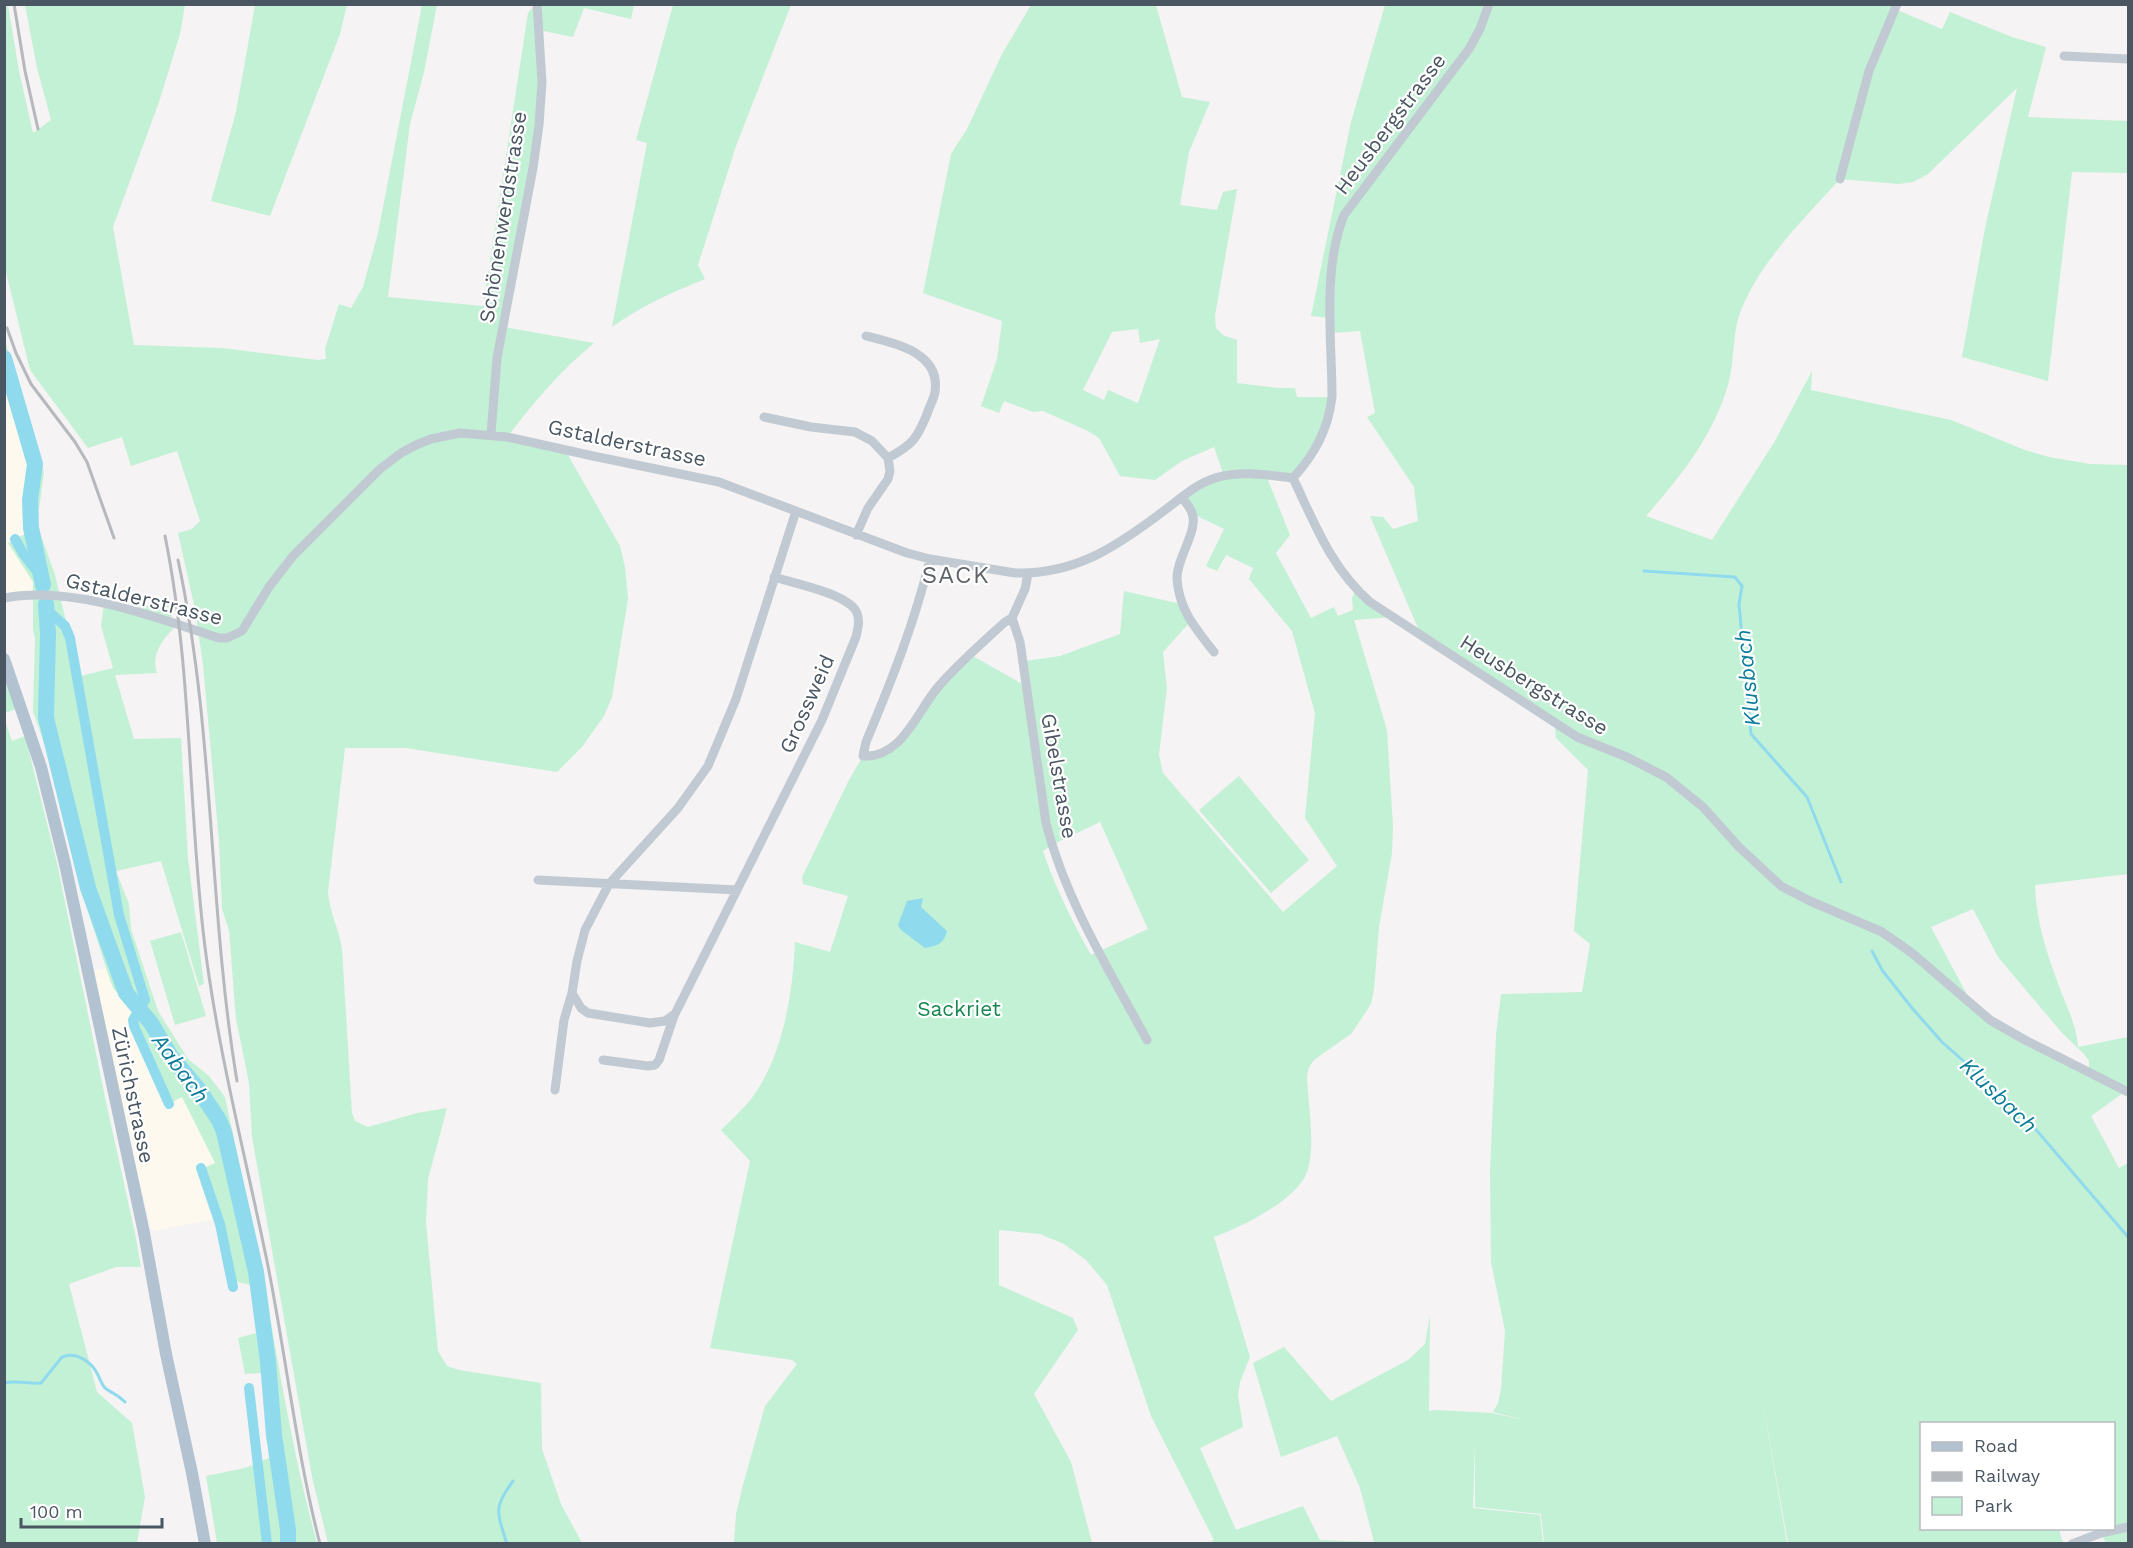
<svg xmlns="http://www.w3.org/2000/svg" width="2133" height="1548" font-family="'Work Sans',sans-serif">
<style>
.commercial{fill:#fdf9ef}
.green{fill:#c3f1d5;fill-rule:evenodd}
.water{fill:#90daee}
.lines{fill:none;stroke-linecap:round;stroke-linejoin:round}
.stream{stroke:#90daee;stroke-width:3}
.canal{stroke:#90daee;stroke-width:10}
.river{stroke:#90daee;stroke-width:16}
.minor{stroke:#c1cad2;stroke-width:9}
.major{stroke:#b3c2d1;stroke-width:12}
.rail{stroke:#b5b8bd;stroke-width:3}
.labels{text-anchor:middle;stroke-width:4.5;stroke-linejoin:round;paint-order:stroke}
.street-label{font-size:21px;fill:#4a5661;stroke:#fff}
.park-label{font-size:21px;fill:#17864f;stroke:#fff}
.water-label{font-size:22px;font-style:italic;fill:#0c7c9b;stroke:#fff}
.quarter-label{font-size:24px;letter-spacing:1.5px;fill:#5f6368;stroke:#fff}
</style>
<rect width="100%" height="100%" fill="#f5f3f3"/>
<path class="commercial" d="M4 385 29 464 23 516 25 534 15 539 33 582V594L4 598Z
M106 968 113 988 135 1013 168 1104 182 1097 215 1163 199 1170 216 1219 152 1231 121 1110 92 970Z"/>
<path class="green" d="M1474 4 1488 6 1489 4H1897L1895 9 1942 29 1950 12 2012 37 2046 47 2028 117 2128 121V173L2072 172 2048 381 1962 357 1985 228 2017 88 1928 174 1913 182 1899 184 1840 179C1804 219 1762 259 1741 310 1732 333 1735 357 1729 381 1715 434 1681 476 1646 516L1712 540 1775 441 1812 371 1811 390 1951 420 2025 450 2049 457 2090 464 2128 465V874L2035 885C2036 922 2047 954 2060 989 2067 1007 2077 1027 2078 1047L2128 1037V1092L2126 1091 2091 1116 2119 1168 2128 1163V1543H2106L2099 1529 2114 1528V1424H1922V1528L2059 1529 2063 1543H1788L1760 1386 1787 1543H1544L1541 1514 1475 1507V1444L1473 1508 1540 1515 1543 1543H1209L1214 1540 1151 1416 1107 1285 1086 1260 1064 1244 1040 1234 999 1230V1285L1073 1318 1078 1330 1034 1394 1071 1462 1092 1543H734L736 1514 743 1485 765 1406 797 1364 792 1360 710 1348 750 1161 721 1130C730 1121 739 1113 747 1104 782 1063 793 994 795 942L830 952 848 896 803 884 802 877 849 780 863 756 891 748 937 688 971 655 1024 685 1049 847 1043 851C1055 887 1072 921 1091 955L1148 929 1100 822 1054 844 1049 821 1025 661 1060 656 1120 634 1124 591 1181 604 1190 622 1163 652 1167 688 1159 755 1163 773 1283 912 1337 866 1305 818 1315 713 1292 631 1249 579 1253 568 1226 555 1217 571 1206 566 1224 529 1193 514 1182 497 1224 476 1214 447 1182 461 1155 480 1120 476 1099 438 1088 431 1043 411 1033 412 1004 401 999 413 981 406 997 359 1002 321 923 293 951 154 967 129 1002 54 1031 5H1156L1182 97 1210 102 1189 152 1180 205 1217 210 1223 192 1237 189 1215 316 1216 328 1223 335 1237 340V383L1278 388H1295L1297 397H1332L1327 426 1293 478 1266 475 1290 535 1276 553 1311 618 1334 607 1338 616 1353 610 1352 598 1356 589 1393 617 1354 620 1387 730 1393 826 1392 853 1379 927 1374 990 1371 1004 1352 1033 1314 1060 1309 1067 1307 1076C1308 1104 1316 1146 1307 1172 1297 1200 1240 1228 1214 1237L1250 1357 1240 1382 1238 1395 1243 1427 1200 1448 1236 1530 1303 1506 1320 1540 1374 1542 1360 1488 1337 1436 1281 1457 1253 1363 1284 1347 1331 1401 1408 1360 1425 1344 1430 1315 1429 1411 1436 1410 1492 1413 1524 1420 1493 1412 1498 1403 1501 1389 1505 1331 1491 1262 1490 1171 1496 1035 1501 994 1582 992 1590 944 1574 931 1588 770 1556 738 1554 722 1421 635 1370 516 1383 517 1393 529 1418 521 1414 487 1367 417 1375 413 1360 331 1331 333V318L1311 316 1351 122 1385 5ZM1138 329 1140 343 1160 339 1138 403 1108 390 1104 400 1083 390 1112 332ZM1973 909 1998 957 2063 1034 2084 1054 2089 1061V1073L1974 1008 1931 927Z
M4 5H8L19 71 33 133 51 120 37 68 25 5H185L180 34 159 102 113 227 134 345 223 348 318 360 326 359 325 349 339 304 351 308 363 287 378 233 422 5H437L424 72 410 124 388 297 483 306 528 13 535 5H634L631 19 584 8 573 37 539 30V125L504 327 594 343C560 371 534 402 508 436L565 450 620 546 625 567 628 599 612 697 604 716 582 747 557 772 406 748H345L328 892C329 911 339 929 342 949L352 1113 355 1121 368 1127 417 1113 447 1108 428 1179 426 1222 438 1351 447 1366 459 1370 541 1383 542 1449 561 1504 582 1543H328L312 1477 252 1137 249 1083 236 1019 229 930 222 909 219 841 203 665 195 609 178 533 192 529 200 521 177 451 131 466 122 437 88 448 30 370 5 268Z
M255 5H347L340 34 270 216 211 201 236 112Z
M673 5H791L736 146 698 265 705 279C671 293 643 305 612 327L647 143 636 140Z
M4 337 44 472 37 524 55 575 70 638 77 677 113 668 101 626 104 604 125 609 170 603 173 629C161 641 151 656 157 673L115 675 134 739 181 738 188 858 204 984 199 986 161 861 116 871 129 904 131 929 158 1011 188 1059 209 1076 225 1097C237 1154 250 1210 261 1267 278 1360 292 1452 317 1543H217L206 1476 245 1468 269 1458 264 1381 251 1285 229 1280 217 1219 199 1170 215 1163 182 1097 168 1104 132 1028 131 1020 135 1013 113 988 106 968 82 892 46 749 33 711 35 639 33 630V582L8 543 25 534 23 516 29 464 5 385Z
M4 659 22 707 5 713H4Z
M4 717 12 741 25 736 57 863 106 1102 135 1233 141 1267H116L69 1284 97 1392 132 1423 145 1497 137 1543H5Z
M1239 776 1309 860 1271 893 1199 810Z
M181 932 206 1016 175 1025 150 941Z
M256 1333 262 1373 245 1374 238 1338Z"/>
<path class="water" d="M923 898 921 907 947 931C944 944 937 946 925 948L901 930 898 925 907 901Z"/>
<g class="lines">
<path class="stream" d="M1644 571 1735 577 1742 586 1739 604 1751 734 1807 797 1841 882
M1872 951 1882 970 1912 1008 1942 1042 2020 1111 2128 1237
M4 1383C16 1380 29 1384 41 1383L62 1357C76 1351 92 1362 98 1375 100 1379 102 1385 105 1388 113 1394 116 1393 125 1402
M507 1544C497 1512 493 1508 513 1481"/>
<path class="canal" d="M15 539 24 555 42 578
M47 610 65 626 70 638 119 915 145 1000 133 1020 134 1026 169 1104
M201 1168 220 1224 233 1287
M249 1388 267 1544"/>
<path class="river" d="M4 358 35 464 30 500 31 528 43 585
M46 604 48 634 46 718 88 888 126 993 151 1023 172 1058 199 1090 219 1120 224 1132 256 1272 268 1362 274 1435 288 1530V1544"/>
<path class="minor" d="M2064 56 2128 59
M1840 179 1869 71 1897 4
M866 336C894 343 941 352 935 392 934 399 929 407 927 414 917 439 912 445 888 458
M764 417 811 427 855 432 872 441 888 458 890 471 888 479 868 508 856 535
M491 434 497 358 533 168 539 125 542 82 537 4
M1293 478C1315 524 1331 568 1370 602L1577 737 1627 757 1666 777 1703 807 1739 847 1781 886 1810 901 1882 932 1912 953 1990 1020 2025 1040 2128 1092
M1293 478C1315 454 1328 430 1332 397 1332 339 1322 270 1344 215L1469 49 1480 29 1489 4
M1182 497C1185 502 1190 507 1192 513 1199 530 1176 559 1177 579 1179 610 1196 629 1214 652
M930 559C915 622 891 682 866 742L863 756C876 757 887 752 897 743 914 727 923 705 938 687 959 663 982 643 1005 622L1012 618
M1028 574 1025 589 1012 618 1020 642 1046 823C1066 901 1109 970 1147 1040
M774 577C793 583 850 594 857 613 860 621 858 628 856 637L822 720 675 1014 665 1021 650 1023 588 1013 581 1008 572 993 577 961 585 930 609 884 678 808 708 766 736 699 796 511
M4 598C72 585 155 617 219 638H227L242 631 269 587 293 556 380 469 401 453 416 445 431 439 460 433 507 437 593 456 719 482 907 553 930 559 1015 573C1076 575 1119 545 1165 510 1180 499 1196 484 1215 478 1241 470 1267 475 1293 478
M538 880 737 890
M603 1060 648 1066 655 1065 659 1060 674 1016
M555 1090 564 1020 572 993
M2072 1544 2101 1533 2128 1527"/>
<path class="major" d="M4 659 41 767 65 864 144 1233 166 1354 192 1473 205 1544"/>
<path class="rail" d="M14 4 25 71 38 129
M7 328 16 353 31 384 75 442 87 462 114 538
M165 536C192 669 188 805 204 939 217 1048 245 1154 267 1261 286 1355 296 1451 320 1544
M178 560C215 732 208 908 237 1081"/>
</g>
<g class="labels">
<g class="street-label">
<text transform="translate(1390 124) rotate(-53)" y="7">Heusbergstrasse</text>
<text transform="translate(503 217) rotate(-81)" y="7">Schönenwerdstrasse</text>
<text transform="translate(627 443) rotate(12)" y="7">Gstalderstrasse</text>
<text transform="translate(144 599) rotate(14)" y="7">Gstalderstrasse</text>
<text transform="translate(1534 685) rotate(32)" y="7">Heusbergstrasse</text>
<text transform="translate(807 704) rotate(-66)" y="7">Grossweid</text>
<text transform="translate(1059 776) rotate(80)" y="7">Gibelstrasse</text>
<text transform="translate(133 1095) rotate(78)" y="7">Zürichstrasse</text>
</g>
<g class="park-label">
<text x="959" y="1016">Sackriet</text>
</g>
<g class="water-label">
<text transform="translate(1747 678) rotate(-96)" y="8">Klusbach</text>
<text transform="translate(181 1068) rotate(54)" y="8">Aabach</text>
<text transform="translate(1999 1095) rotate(44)" y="8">Klusbach</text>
</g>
<g class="quarter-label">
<text x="956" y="583">SACK</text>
</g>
</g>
<rect width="2133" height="1548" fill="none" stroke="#4a5661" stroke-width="12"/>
<rect x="1920" y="1422" width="195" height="108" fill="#ffffff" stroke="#b7bbc0" stroke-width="1.5"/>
<rect x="1932" y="1442" width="30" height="9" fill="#b3c2d1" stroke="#b7bbc0" stroke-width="1.5"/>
<text x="1974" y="1452" font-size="18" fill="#4a5661">Road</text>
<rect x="1932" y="1472" width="30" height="9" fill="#b5b8bd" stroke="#b7bbc0" stroke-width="1.5"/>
<text x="1974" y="1482" font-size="18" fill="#4a5661">Railway</text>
<rect x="1932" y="1497" width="30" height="18" fill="#c3f1d5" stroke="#b7bbc0" stroke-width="1.5"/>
<text x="1974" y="1512" font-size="18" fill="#4a5661">Park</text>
<path d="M21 1518v9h141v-9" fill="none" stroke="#4a5661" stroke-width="3"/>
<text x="30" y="1518" font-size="18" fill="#4a5661" stroke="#ffffff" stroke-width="4.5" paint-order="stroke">100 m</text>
</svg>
